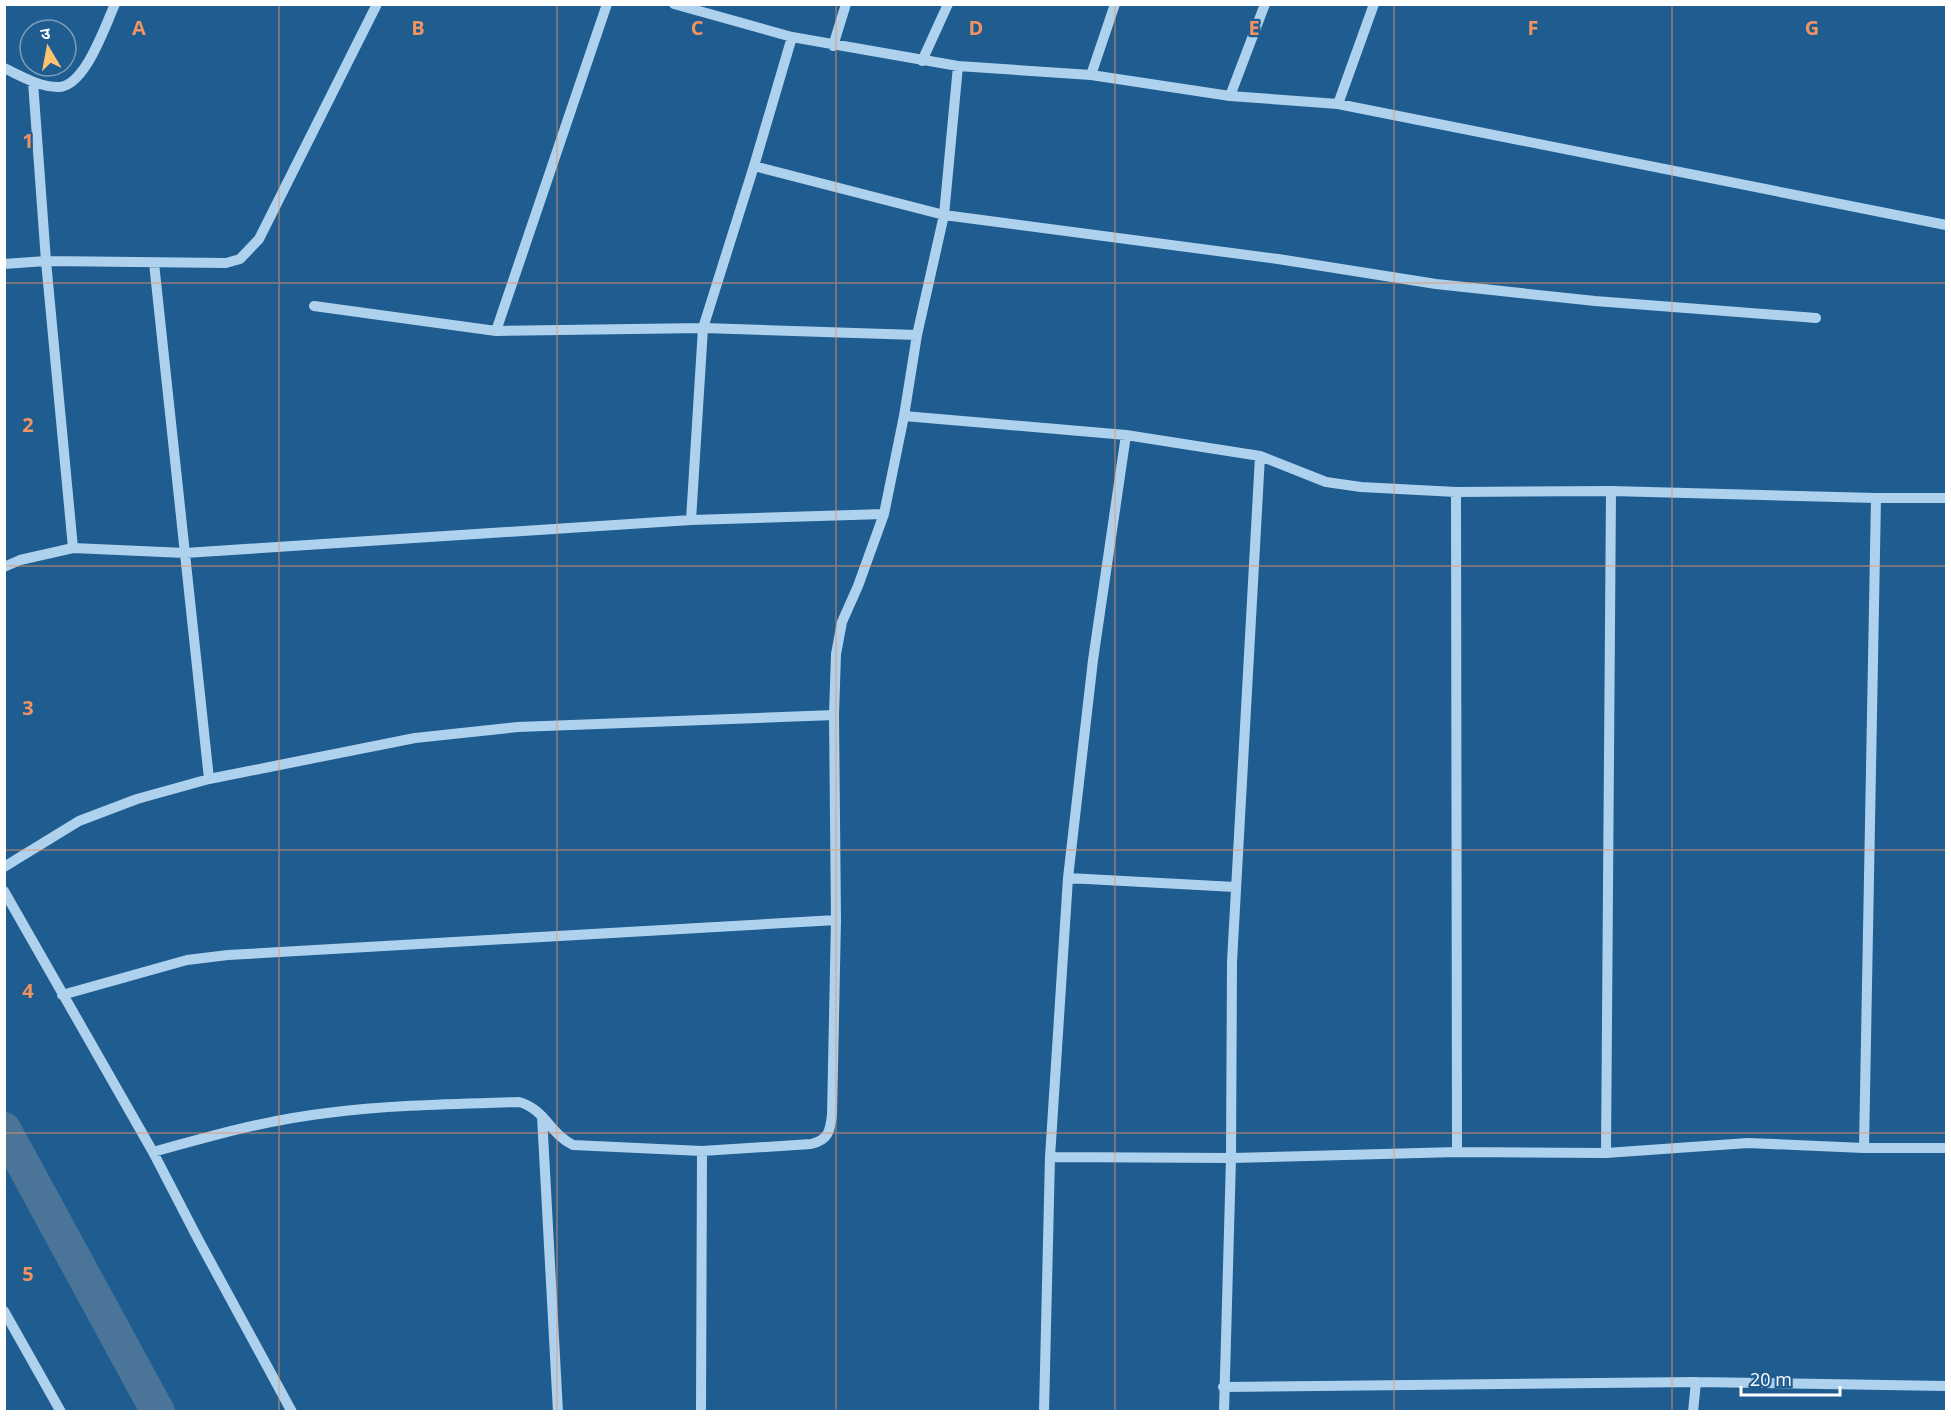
<svg xmlns="http://www.w3.org/2000/svg" width="1951" height="1416" font-family="'Open Sans','Noto Sans Devanagari',sans-serif">
<style>
.lines{fill:none;stroke-linecap:round;stroke-linejoin:round}
.canal{stroke:#4a7599;stroke-width:34}
.minor{stroke:#aed2ed;stroke-width:10}
.grid{fill:none;stroke:#f09361;stroke-width:1.5;stroke-opacity:0.55}
.grid-label{font-size:20px;text-anchor:middle;font-weight:bold;fill:#f09361;stroke:#1f5c90;stroke-width:4.5;stroke-linejoin:round;paint-order:stroke}
</style>
<rect width="100%" height="100%" fill="#1f5c90"/>
<g class="lines">
<path class="canal" d="M4 1129 158 1412"/>
<path class="minor" d="M674 4 792 37 958 66 1091 75 1230 96 1338 104 1946 225
M833 46 846 4
M922 61 948 4
M4 68C21 76 39 87 58 87 85 87 105 26 115 4
M1091 75 1115 4
M33 82 46 261 73 548
M1230 96 1265 4
M1338 104 1374 4
M754 166 944 215 1278 259 1436 284 1595 301 1816 318
M154 263 209 779
M4 264 46 261 226 263 240 259 259 239 377 4
M314 306 496 331 703 328 917 335
M496 331 607 4
M904 416 1126 435 1260 456 1326 482 1361 487 1456 492 1611 491 1876 498H1946
M1456 492 1457 1152
M691 520 703 328 754 166 792 37
M4 567 20 560 73 548 185 553 691 520 884 514
M4 867 79 821 137 799 209 779 415 738 518 727 834 715
M1068 878 1235 887
M4 891 153 1152 198 1239 292 1412
M62 995 187 960 228 955 836 920
M542 1116 558 1412
M1864 1148 1876 498
M153 1152C210 1136 267 1120 327 1113 390 1105 455 1104 519 1102 545 1109 550 1134 573 1145L702 1151 811 1144C828 1140 830 1132 832 1115L836 920 834 715 836 654 842 622 858 586 884 514 904 416 917 335 944 215 958 66
M1606 1153 1611 491
M1050 1157 1231 1158 1457 1152 1606 1153 1748 1143 1864 1148H1946
M4 1311 61 1412
M1223 1387 1696 1382 1946 1386
M701 1412 702 1151
M1044 1412 1050 1157 1068 878 1093 660 1126 435
M1224 1412 1231 1158 1232 962 1260 456
M1693 1412 1696 1382"/>
</g>
<path class="grid" d="M279 4V1412M557 4V1412M836 4V1412M1115 4V1412M1394 4V1412M1672 4V1412M4 283H1946M4 566H1946M4 850H1946M4 1133H1946"/>
<g class="grid-label">
<text x="139" y="35">A</text>
<text x="418" y="35">B</text>
<text x="697" y="35">C</text>
<text x="976" y="35">D</text>
<text x="1254" y="35">E</text>
<text x="1533" y="35">F</text>
<text x="1812" y="35">G</text>
<text x="28" y="148">1</text>
<text x="28" y="432">2</text>
<text x="28" y="715">3</text>
<text x="28" y="998">4</text>
<text x="28" y="1281">5</text>
</g>
<rect width="1951" height="1416" fill="none" stroke="#ffffff" stroke-width="12"/>
<g transform="translate(48 48) rotate(350)"><circle r="28" fill="#1f5c90" stroke="#799dbc" stroke-width="1.5"/>
<path d="M0-4.5L10 22L0 15L-10 22Z" fill="#fbc36e"/>
<text y="-9" font-size="16" font-weight="bold" text-anchor="middle" fill="#ffffff">उ</text>
</g>
<path d="M1741 1386v9h99v-9" fill="none" stroke="#ffffff" stroke-width="3"/>
<text x="1750" y="1386" font-size="18" fill="#ffffff" stroke="#1f5c90" stroke-width="4.5" paint-order="stroke">20 m</text>
</svg>
